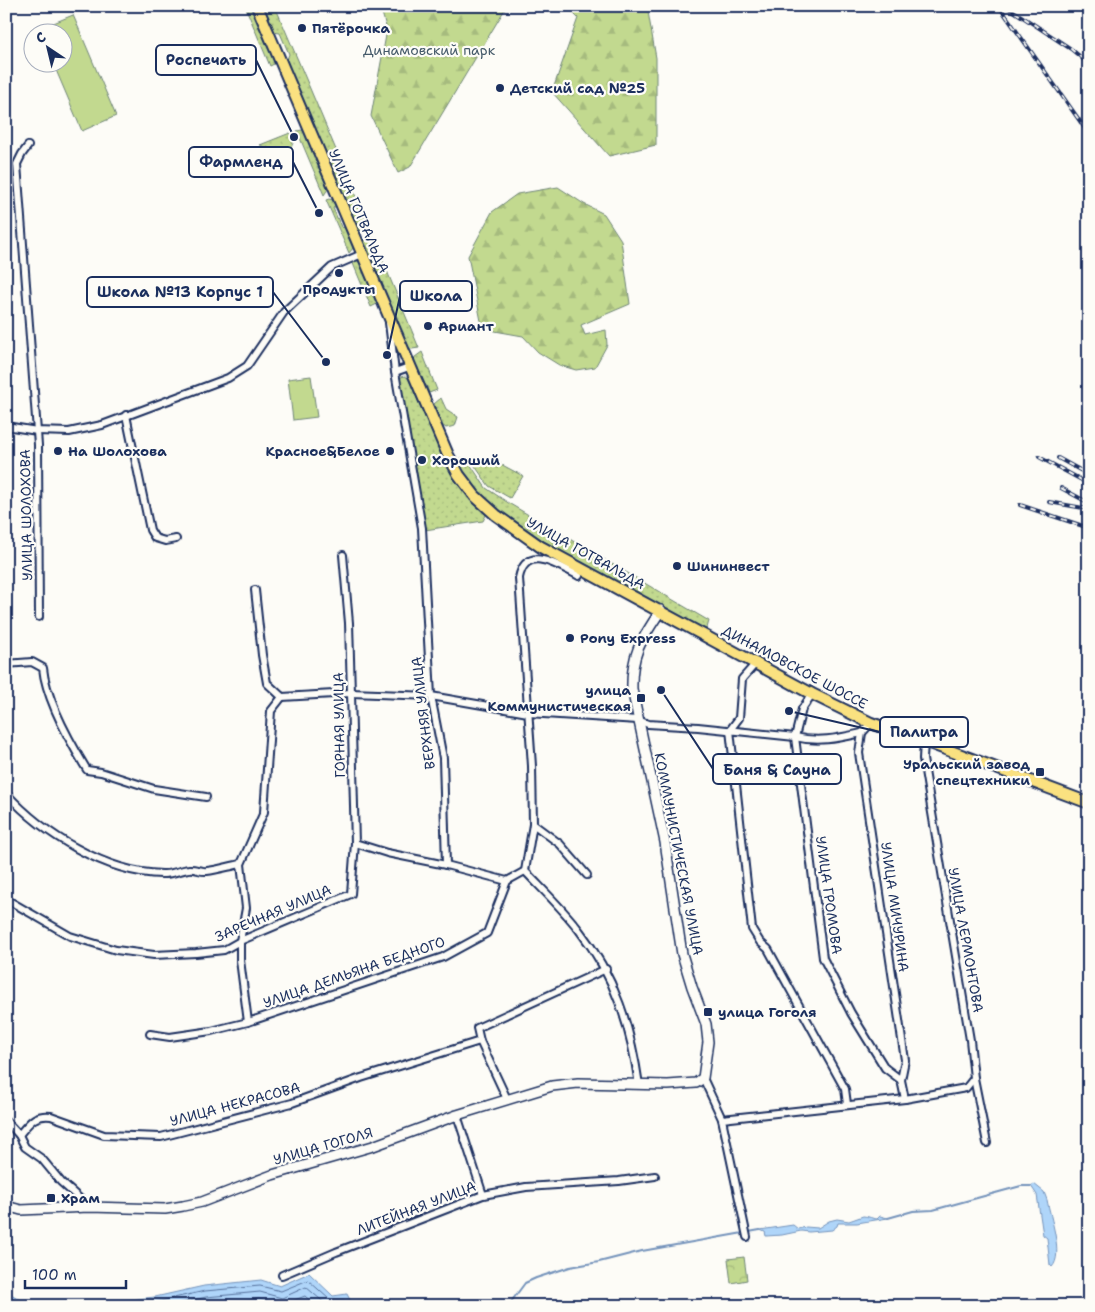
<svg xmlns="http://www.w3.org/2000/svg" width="1095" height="1312" font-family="'Shantell Sans',sans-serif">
  <defs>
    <pattern id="grass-dots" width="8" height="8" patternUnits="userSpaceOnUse" patternTransform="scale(1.25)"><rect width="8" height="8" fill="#c2d98f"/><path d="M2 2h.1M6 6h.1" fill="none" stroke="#a6bb7e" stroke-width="1.8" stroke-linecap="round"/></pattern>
    <pattern id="forest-firs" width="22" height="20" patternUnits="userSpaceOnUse" patternTransform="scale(1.25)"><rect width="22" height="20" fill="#c2d98f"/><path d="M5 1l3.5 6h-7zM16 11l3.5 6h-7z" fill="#a6bb7e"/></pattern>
    <pattern id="park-crowns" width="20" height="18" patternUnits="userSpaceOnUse" patternTransform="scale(1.25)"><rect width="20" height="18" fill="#c2d98f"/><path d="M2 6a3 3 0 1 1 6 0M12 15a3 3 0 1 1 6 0" fill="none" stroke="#a6bb7e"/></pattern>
  </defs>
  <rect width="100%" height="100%" fill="#fdfcf7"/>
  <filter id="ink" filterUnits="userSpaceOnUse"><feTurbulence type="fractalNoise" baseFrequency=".02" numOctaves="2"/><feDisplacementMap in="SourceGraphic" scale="10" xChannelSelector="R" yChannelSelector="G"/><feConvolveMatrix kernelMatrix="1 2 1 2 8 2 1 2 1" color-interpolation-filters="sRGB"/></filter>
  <g filter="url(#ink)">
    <g fill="url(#grass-dots)" stroke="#6e8476">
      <polygon points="245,6 252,6 276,63 270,66"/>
      <polygon points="262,6 275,6 370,230 362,231 357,229 286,62 289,54 280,33 273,32"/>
      <polygon points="302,130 305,131 327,185 328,189 324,195 297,131"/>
      <polygon points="290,133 294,141 287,156 260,145"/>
      <polygon points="329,199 333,200 336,206 333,208 341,227 346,228 354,247 349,253 326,200"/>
      <polygon points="372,235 419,348 412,349 407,347 363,244 365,239"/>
      <polygon points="355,259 361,264 377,304 371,307 352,261"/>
      <polygon points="422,352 437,390 429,393 426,385 422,383 413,362 415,357"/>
      <polygon points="405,376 408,378 443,457 454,478 486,515 483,521 425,530 400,381 401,377"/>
      <polygon points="441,398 446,409 458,417 455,426 446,428 439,423 437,418 438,414 434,404"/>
      <path d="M461,458H466L486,488L510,504L709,621L707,628L704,630C669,610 633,591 598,571C552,546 501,521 468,480C464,474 457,468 458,460Z"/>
      <polygon points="470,459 493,460 523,476 510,498 489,486"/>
    </g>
    <g fill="url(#forest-firs)" stroke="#6e8476">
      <polygon points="380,6 509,6 505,9 410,167 398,173 371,116 387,30"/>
      <polygon points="566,6 647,6 656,58 656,145 609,156 552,92 578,18"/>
      <polygon points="558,187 584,204 604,214 621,240 630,304 581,325 585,335 606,330 607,345 595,367 576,370 559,365 538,352 523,336 495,331 481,321 468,256 492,212 517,194"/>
    </g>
    <polygon fill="url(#park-crowns)" stroke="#6e8476" points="744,1257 747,1280 731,1283 728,1259"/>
    <g fill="#c2d98f" stroke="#6e8476">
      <polygon points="73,15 116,116 82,131 53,63 62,62 62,32 40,32 39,29"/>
      <polygon points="311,376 317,417 293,420 288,379"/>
    </g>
    <g fill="#afd5f9" stroke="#7493bb">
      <path d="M1034,1184L1044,1192L1047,1200C1050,1216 1064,1255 1052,1267L1050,1265L1047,1238L1043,1235L1037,1195L1031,1186Z"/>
      <path d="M863,1216C868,1216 873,1219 877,1219L880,1216L888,1218L857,1223H838L837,1226L832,1230L809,1232L801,1231L782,1235L766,1236L765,1232L760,1230L793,1225L798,1229L806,1227L818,1228L829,1221L837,1219L849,1221Z"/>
      <polygon points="309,1273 333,1296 347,1294 353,1306 6,1306 6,1291 21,1300 102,1303 155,1297 204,1286 261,1280 280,1286"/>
    </g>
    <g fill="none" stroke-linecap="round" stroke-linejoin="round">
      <g stroke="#56719c" stroke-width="1">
        <polyline points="123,1306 156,1302 205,1291 260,1286 281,1291 308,1280 330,1300 344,1300 347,1306"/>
        <polyline points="169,1306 206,1297 260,1292 282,1298 306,1287 328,1306"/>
        <polyline points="202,1306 259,1299 282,1305 305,1296 316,1306"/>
      </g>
      <g stroke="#7493bb" stroke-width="2">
        <polyline points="888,1218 913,1211 933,1210 1021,1186 1031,1186"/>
        <polyline points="508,1306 525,1283 536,1278 570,1267 599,1262 642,1251 760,1230"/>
      </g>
      <defs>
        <g id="street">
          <polyline points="28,146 22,154 17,164 38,445 39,617"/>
          <polyline points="389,323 395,372 422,528 431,696 443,758 446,865"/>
          <polyline points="395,372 409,367"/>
          <polyline points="126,415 150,530 155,538 165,541 176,539"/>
          <polyline points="6,426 37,431 69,432 102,425 228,378 247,366 284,312 332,267 362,254"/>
          <path d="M579,576C559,566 526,543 519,578L532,766L533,824L525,871C543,890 563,909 579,930C615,976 631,1028 639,1085"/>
          <path d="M255,590L262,655L267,683L282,697L351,693L431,696L528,713L638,720L648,724L698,727L795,737C819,743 839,738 862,733"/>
          <polyline points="757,662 742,679 739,718 730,730 752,929 760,942 768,949 845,1089 847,1104"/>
          <path d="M6,664L32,662L43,668C46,700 70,742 87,770L101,772L154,789L206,797"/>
          <polyline points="812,694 802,709 795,737 823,958 851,1013 885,1068 901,1080"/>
          <polyline points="871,723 862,733 859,753 905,1060 901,1080 905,1099"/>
          <polyline points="924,741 923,759 970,1040 974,1078 987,1143"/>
          <path d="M6,793C43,834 106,873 162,874C171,875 180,870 189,869C195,868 201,872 207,871C218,870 230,866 241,864"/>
          <polyline points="533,824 560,844 587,875"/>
          <polyline points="355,843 387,853 446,865 507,881"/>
          <polyline points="6,899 70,936 116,950 154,955 196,953 224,950 240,941 351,894 355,843 351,693 349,623 343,555"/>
          <polyline points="248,1022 240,960 240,941 246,908 241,864 264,812 271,711 282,697"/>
          <polyline points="150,1034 170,1037 211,1031 248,1022 443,957 487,933 507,881 525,871"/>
          <polyline points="703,1078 722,1119"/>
          <polyline points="507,1099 480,1041 477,1028 606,969"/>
          <polyline points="457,1115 483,1195"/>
          <path d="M6,1121L19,1135C29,1123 34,1114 51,1116L104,1135L161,1137L292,1103L361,1078L480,1041"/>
          <polyline points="19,1135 25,1147 42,1159 61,1182 89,1207"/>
          <polyline points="747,1237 722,1119 905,1099 966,1088 974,1078"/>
          <polyline points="282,1275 336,1252 483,1195 526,1187 619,1181 655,1176"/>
        </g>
        <path id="secondary" d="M6,1206L21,1210L89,1207L165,1209L183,1206L202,1202L272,1175L373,1146L457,1115L552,1086L578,1083L668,1085L696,1083L703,1078L708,1042L706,1024L692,987L682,954L665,842L632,689C631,653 642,639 661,610"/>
        <polyline id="primary" points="257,6 448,455 459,475 475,496 496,515 541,547 812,694 871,723 924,741 1089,803"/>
      </defs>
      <use href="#street" stroke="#1b2f5e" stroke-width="10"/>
      <use href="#secondary" stroke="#1b2f5e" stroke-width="12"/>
      <use href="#primary" stroke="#1b2f5e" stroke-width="14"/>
      <use href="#street" stroke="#fdfcf7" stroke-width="6"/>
      <use href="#secondary" stroke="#fdfcf7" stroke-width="9"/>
      <use href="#primary" stroke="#fae180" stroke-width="10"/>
      <defs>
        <g id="rail">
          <polyline points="999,6 1089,134"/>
          <polyline points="1006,6 1071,49 1089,64"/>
          <polyline points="1039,457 1089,484"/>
          <polyline points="1058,458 1089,475"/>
          <polyline points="1061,488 1089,503"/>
          <polyline points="1049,502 1089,509"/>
          <polyline points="1020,505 1089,528"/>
        </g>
      </defs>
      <use href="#rail" stroke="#1b2f5e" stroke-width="4"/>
      <use href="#rail" stroke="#fdfcf7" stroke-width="2" stroke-dasharray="5.5" stroke-linecap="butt"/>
    </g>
  </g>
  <g fill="#1b2f5e" stroke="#fdfcf7" stroke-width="2">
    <circle cx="302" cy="28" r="5"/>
    <circle cx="500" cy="88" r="5"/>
    <circle cx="339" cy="273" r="5"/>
    <circle cx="428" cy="326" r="5"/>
    <circle cx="58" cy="451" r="5"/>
    <circle cx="390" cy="451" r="5"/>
    <circle cx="422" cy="460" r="5"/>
    <circle cx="677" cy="566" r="5"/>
    <circle cx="570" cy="638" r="5"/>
    <rect x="636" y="693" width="10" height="10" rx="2.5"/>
    <rect x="1035" y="767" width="10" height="10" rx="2.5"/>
    <rect x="703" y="1007" width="10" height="10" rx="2.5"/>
    <rect x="46" y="1193" width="10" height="10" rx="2.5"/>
  </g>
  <g text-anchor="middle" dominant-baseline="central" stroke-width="4.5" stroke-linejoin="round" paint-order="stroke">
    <g font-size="14" font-weight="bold" fill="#1b2f5e" stroke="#fdfcf7" text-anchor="start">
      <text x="312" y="28">Пятёрочка</text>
      <text x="510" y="88">Детский сад №25</text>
      <text x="339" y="289" text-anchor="middle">Продукты</text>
      <text x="438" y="326">Ариант</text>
      <text x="68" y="451">На Шолохова</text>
      <text x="380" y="451" text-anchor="end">Красное&amp;Белое</text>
      <text x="432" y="460">Хороший</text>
      <text x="687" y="566">Шининвест</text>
      <text x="580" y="638">Pony Express</text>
      <text x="631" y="690" text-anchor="end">улица<tspan x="631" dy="16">Коммунистическая</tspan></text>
      <text x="1030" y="764" text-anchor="end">Уральский завод<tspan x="1030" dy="16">спецтехники</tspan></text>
      <text x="718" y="1012">улица Гоголя</text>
      <text x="61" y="1198">Храм</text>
    </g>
    <g font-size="14" fill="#455a6a" stroke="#fdfcf7">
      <text x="429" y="50">Динамовский парк</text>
    </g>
    <g font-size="14" fill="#1b2f5e" stroke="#fdfcf7">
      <text transform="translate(359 211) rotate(67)">УЛИЦА ГОТВАЛЬДА</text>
      <text transform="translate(26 515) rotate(-91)">УЛИЦА ШОЛОХОВА</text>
      <text transform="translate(586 553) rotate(29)">УЛИЦА ГОТВАЛЬДА</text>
      <text transform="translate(795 667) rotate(28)">ДИНАМОВСКОЕ ШОССЕ</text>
      <text transform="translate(423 713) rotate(-97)">ВЕРХНЯЯ УЛИЦА</text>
      <text transform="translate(339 725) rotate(-91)">ГОРНАЯ УЛИЦА</text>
      <text transform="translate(679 854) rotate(79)">КОММУНИСТИЧЕСКАЯ УЛИЦА</text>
      <text transform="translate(829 895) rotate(82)">УЛИЦА ГРОМОВА</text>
      <text transform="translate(895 907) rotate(82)">УЛИЦА МИЧУРИНА</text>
      <text transform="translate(273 913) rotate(-23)">ЗАРЕЧНАЯ УЛИЦА</text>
      <text transform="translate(966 940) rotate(80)">УЛИЦА ЛЕРМОНТОВА</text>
      <text transform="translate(354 972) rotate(-19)">УЛИЦА ДЕМЬЯНА БЕДНОГО</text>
      <text transform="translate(235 1104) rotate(-15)">УЛИЦА НЕКРАСОВА</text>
      <text transform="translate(323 1146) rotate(-16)">УЛИЦА ГОГОЛЯ</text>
      <text transform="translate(416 1208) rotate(-21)">ЛИТЕЙНАЯ УЛИЦА</text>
    </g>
  </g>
  <path fill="none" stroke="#1b2f5e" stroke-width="2" d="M294 137L256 60M319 213L293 162M326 362L273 292M387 355L400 296M789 711L880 732M661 690L713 769"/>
  <g fill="#1b2f5e" stroke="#fdfcf7" stroke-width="2">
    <circle cx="294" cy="137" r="5"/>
    <circle cx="319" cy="213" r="5"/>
    <circle cx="326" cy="362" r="5"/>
    <circle cx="387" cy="355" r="5"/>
    <circle cx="789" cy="711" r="5"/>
    <circle cx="661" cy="690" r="5"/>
  </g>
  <g fill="#fdfcf7" stroke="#1b2f5e" stroke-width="2">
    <rect x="156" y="45" width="100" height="30" rx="5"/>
    <rect x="189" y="147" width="104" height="30" rx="5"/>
    <rect x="87" y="277" width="186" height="30" rx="5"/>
    <rect x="400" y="281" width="72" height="30" rx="5"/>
    <rect x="880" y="717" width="88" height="30" rx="5"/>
    <rect x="713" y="754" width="128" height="30" rx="5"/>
  </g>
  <g font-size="15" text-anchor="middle" font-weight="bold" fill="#1b2f5e">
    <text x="206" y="65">Роспечать</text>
    <text x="241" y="167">Фармленд</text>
    <text x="180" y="297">Школа №13 Корпус 1</text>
    <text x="436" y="301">Школа</text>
    <text x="924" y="737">Палитра</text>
    <text x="777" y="775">Баня &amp; Сауна</text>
  </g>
  <rect width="1095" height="1312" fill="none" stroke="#fdfcf7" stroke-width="25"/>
  <rect x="12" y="12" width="1070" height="1287" fill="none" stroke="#1b2f5e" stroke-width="2" filter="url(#ink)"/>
  <g transform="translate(48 48) rotate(325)"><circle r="24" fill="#fdfcf7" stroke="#a3aaba"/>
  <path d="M0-4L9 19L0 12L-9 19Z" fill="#1b2f5e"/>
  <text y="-8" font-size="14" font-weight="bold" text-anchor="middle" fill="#1b2f5e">С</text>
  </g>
  <path d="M25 1280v8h101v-8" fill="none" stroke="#1b2f5e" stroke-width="2.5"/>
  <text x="32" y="1280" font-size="15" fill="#1b2f5e" stroke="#fdfcf7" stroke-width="4" paint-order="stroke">100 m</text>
</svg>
